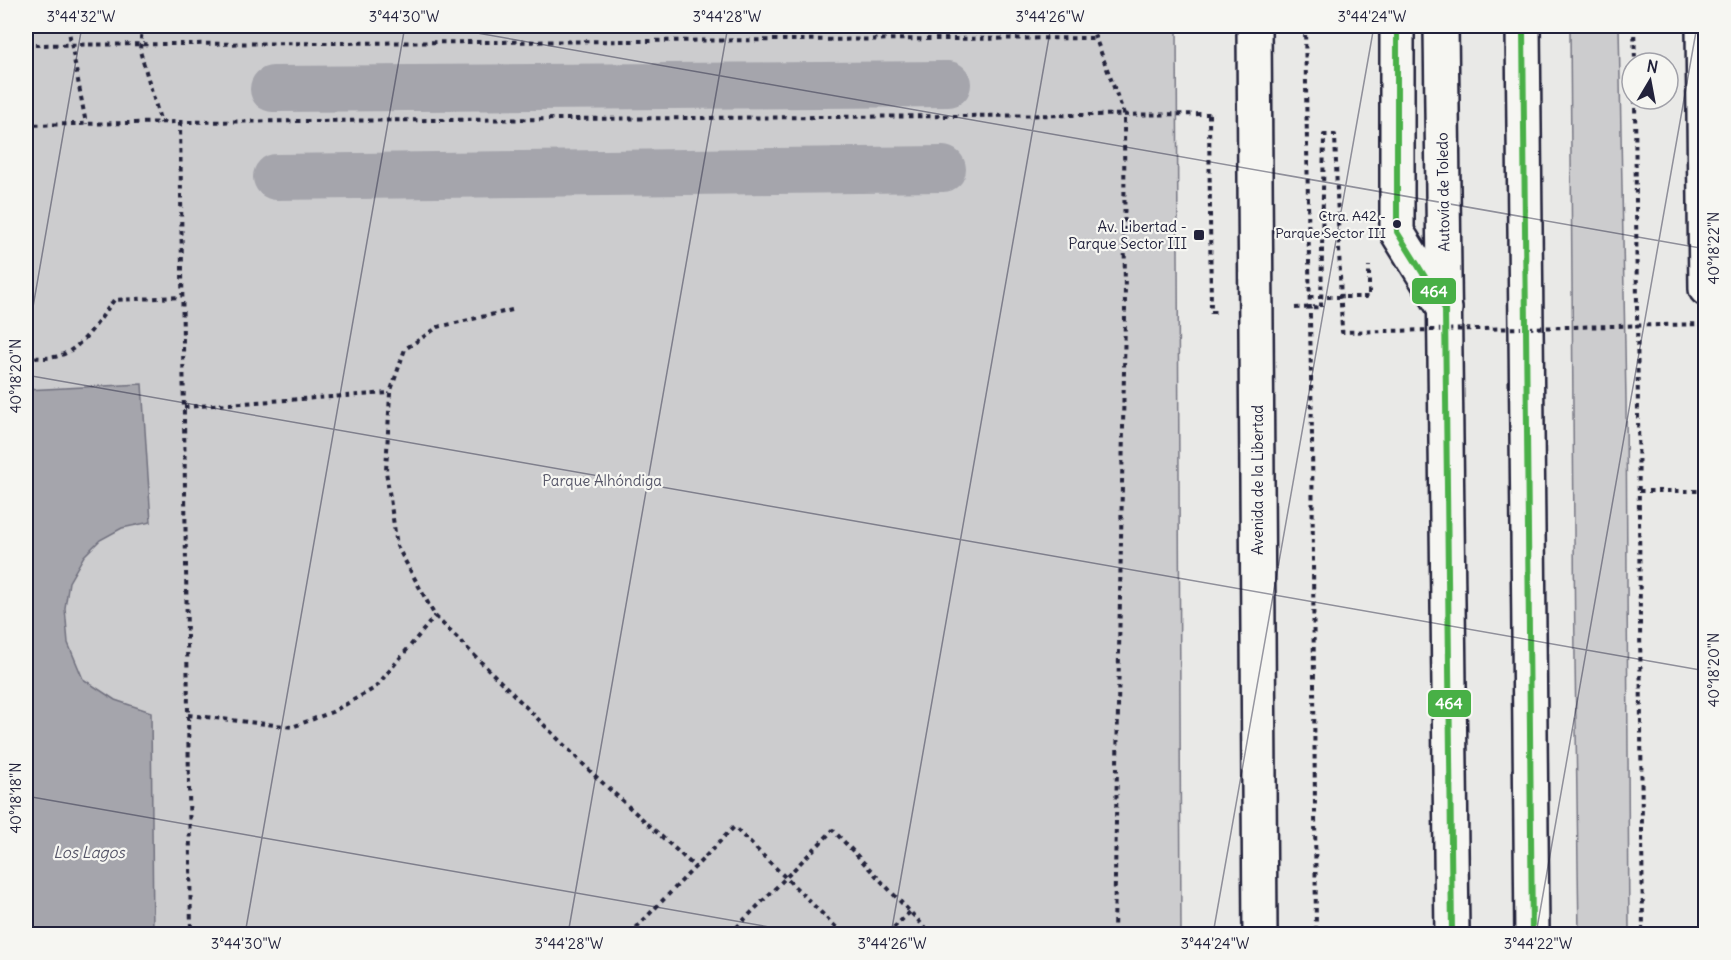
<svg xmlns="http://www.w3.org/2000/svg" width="1731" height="960" font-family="Delius,sans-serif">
  <rect width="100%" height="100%" fill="#e9e9e7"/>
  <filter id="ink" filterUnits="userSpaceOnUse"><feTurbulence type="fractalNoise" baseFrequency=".0167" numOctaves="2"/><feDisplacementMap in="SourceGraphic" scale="12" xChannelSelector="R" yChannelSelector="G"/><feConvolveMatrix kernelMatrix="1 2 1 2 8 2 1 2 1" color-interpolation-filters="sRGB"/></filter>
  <g filter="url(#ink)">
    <g fill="#ccccce" stroke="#777784" stroke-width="1.5">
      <polygon points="26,26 1177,26 1181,934 26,934"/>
      <polygon points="1570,26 1619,26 1626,400 1629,934 1579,934 1575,659"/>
    </g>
    <polygon fill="#a5a5ac" stroke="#71717f" stroke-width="1.5" points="142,384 151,522 122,528 100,540 84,556 69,582 65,608 68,643 83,679 115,700 151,712 153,934 26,934 26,390"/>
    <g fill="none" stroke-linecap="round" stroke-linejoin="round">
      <g stroke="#a5a5ac" stroke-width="46">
        <polyline points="273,89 948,84"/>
        <polyline points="276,177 943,169"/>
      </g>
      <defs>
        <g id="minor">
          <polyline points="1254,26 1260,934"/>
          <polyline points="1397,26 1397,232 1445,309"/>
          <polyline points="1703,26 1706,289"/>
        </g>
        <g id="highway">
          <polyline points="1441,26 1452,934"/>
          <polyline points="1523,26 1532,934"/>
        </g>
      </defs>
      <use href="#minor" stroke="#22223b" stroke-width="38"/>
      <use href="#highway" stroke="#22223b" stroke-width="38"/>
      <g stroke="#22223b" stroke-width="4" stroke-dasharray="4.5 4.5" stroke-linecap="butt">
        <polyline points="68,26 86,124"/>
        <polyline points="142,26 140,51 161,123"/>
        <polyline points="1091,26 1124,114 1125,315 1114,934"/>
        <polyline points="1305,26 1312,436 1316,934"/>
        <polyline points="1634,26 1635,63"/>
        <polyline points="26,45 1095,38"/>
        <polyline points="1635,99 1643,934"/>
        <polyline points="1209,114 1211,312 1216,312"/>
        <polyline points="180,122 191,934"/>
        <polyline points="26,125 180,122 1214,114"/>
        <polyline points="1309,297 1369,297 1369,266"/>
        <polyline points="1295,308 1321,307"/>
        <polyline points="512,310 438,327 405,349 390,393 386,471 397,546 435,616 593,774 695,867"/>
        <path d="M26,357C35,357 45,359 54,357C80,353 99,320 114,300L181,297"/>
        <polyline points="184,407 389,393"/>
        <polyline points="1639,491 1706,491"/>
        <polyline points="188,715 292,727 332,712 375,688 435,616"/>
        <polyline points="630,934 734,827 843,934"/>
        <polyline points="730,934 833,830 931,934"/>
        <polyline points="887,934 910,912"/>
      </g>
      <use href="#minor" stroke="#f6f6f2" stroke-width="33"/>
      <use href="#highway" stroke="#f6f6f2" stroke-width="33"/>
      <polyline stroke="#22223b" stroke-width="4" stroke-dasharray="4.5 4.5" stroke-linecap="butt" points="1321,307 1324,135 1335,135 1342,332 1706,324"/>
      <defs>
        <g id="bus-1">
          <polyline points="1397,26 1397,232 1445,309 1452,934"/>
          <polyline points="1523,26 1532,934"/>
        </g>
      </defs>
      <use href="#bus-1" stroke="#f6f6f2" stroke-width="10"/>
      <use href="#bus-1" stroke="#48b046" stroke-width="6"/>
    </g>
  </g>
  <path fill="none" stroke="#22223b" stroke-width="1.5" stroke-opacity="0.45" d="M437,26L1706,249M26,347L82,26M26,375L1706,671M26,796L809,934M245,934L405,26M568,934L728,26M891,934L1051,26M1213,934L1374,26M1536,934L1697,26"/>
  <g fill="#22223b" stroke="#f6f6f2" stroke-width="2">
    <circle cx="1397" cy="224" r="5"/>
    <rect x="1193" y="229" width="12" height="12" rx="3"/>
  </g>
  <g text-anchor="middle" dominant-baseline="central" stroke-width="4.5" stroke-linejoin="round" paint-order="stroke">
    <g font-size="14" fill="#22223b" stroke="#f6f6f2" text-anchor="end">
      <text x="1386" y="216">Ctra. A42 -<tspan x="1386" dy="17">Parque Sector III</tspan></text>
    </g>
    <g font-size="15" fill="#22223b" stroke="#f6f6f2">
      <text transform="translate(1443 192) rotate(-91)">Autovía de Toledo</text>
      <text transform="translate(1257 480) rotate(-90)">Avenida de la Libertad</text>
    </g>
    <g font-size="15" fill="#22223b" stroke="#f6f6f2" text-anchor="end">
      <text x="1187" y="226">Av. Libertad -<tspan x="1187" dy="17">Parque Sector III</tspan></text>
    </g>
    <g font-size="15" fill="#555567" stroke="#f6f6f2">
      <text x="602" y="480">Parque Alhóndiga</text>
    </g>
    <g font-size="16" font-style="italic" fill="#565668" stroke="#f6f6f2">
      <text x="89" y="852">Los Lagos</text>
    </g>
  </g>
  <g stroke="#f6f6f2" stroke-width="2">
    <rect x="1411" y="277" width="46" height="28" rx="6" fill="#48b046"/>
    <rect x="1427" y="689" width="45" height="29" rx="6" fill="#48b046"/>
  </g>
  <g font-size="16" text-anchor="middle" font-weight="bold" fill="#fff">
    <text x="1434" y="297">464</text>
    <text x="1449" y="709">464</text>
  </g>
  <rect width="1731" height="960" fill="none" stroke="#f6f6f2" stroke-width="66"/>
  <g transform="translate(1650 81) rotate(10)"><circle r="28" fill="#f6f6f2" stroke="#a1a1a9" stroke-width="1.5"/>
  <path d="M0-4.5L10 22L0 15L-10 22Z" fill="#22223b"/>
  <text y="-9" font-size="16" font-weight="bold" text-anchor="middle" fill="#22223b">N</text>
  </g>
  <rect x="33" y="33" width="1665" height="894" fill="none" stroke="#22223b" stroke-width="2"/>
  <g font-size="15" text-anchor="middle" fill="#22223b">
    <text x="81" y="22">3°44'32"W</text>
    <text x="404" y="22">3°44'30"W</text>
    <text x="727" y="22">3°44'28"W</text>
    <text x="1050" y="22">3°44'26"W</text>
    <text x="1372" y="22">3°44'24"W</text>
    <text transform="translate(1714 248) rotate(-90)" y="5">40°18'22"N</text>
    <text transform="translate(16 376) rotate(-90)" y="5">40°18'20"N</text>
    <text transform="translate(1714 670) rotate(-90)" y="5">40°18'20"N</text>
    <text transform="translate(16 798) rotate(-90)" y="5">40°18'18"N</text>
    <text x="246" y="949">3°44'30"W</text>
    <text x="569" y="949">3°44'28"W</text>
    <text x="892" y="949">3°44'26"W</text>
    <text x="1215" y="949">3°44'24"W</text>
    <text x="1538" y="949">3°44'22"W</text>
  </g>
</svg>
